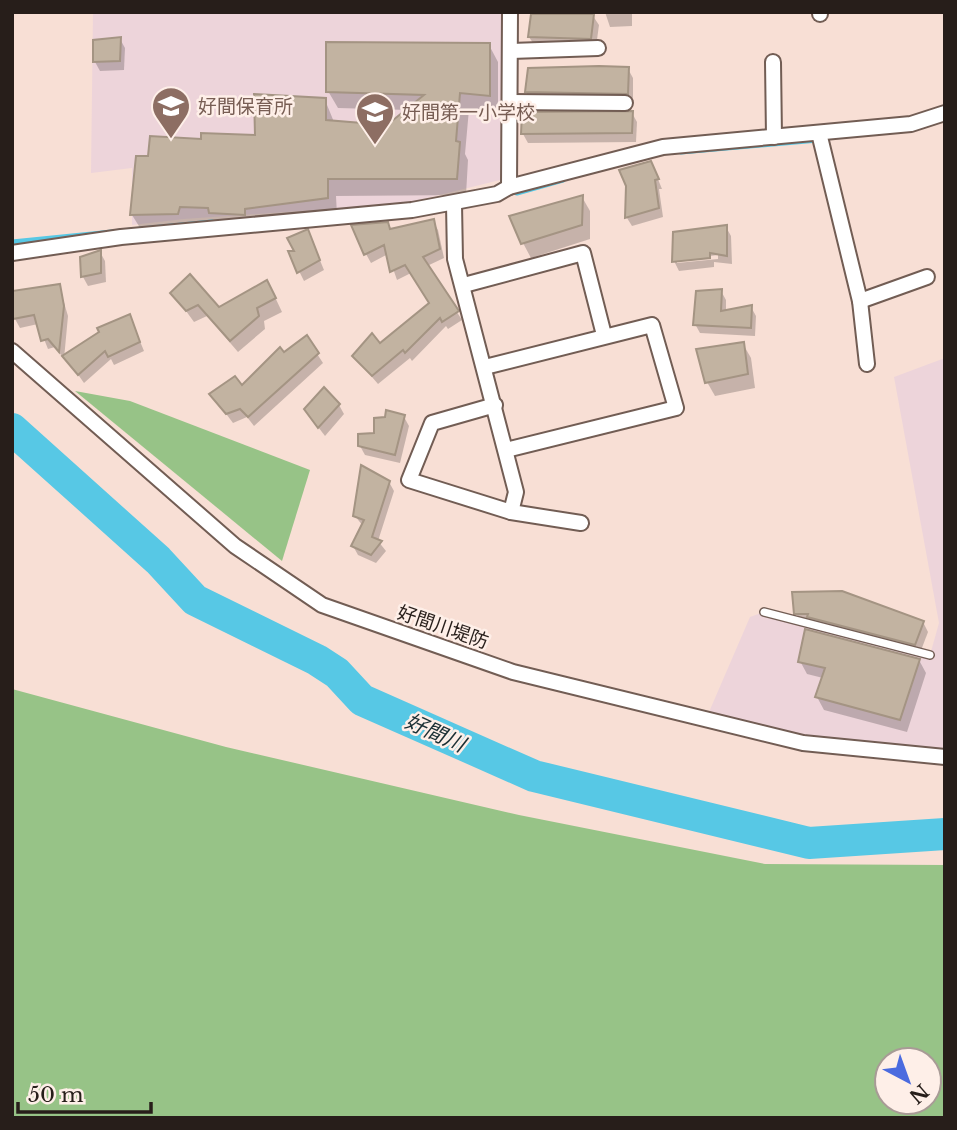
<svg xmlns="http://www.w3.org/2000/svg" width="957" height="1130" font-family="'Libre Baskerville','Noto Sans JP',serif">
  <rect width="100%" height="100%" fill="#f8dfd5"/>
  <g fill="#edd4da">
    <polygon points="93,12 502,12 500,180 403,204 184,219 132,225 132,168 91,173"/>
    <polygon points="945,358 945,757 872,749 706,719 750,617 764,612 930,655 939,623 894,377"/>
  </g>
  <g fill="#97c387" fill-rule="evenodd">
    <polygon points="75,391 130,401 310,470 282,561"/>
    <path d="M12,689L226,747L519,815L765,864L945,865V1118H12ZM887,1060H929V1102H887Z"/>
  </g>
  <g fill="#0003" fill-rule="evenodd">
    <polygon points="548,12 593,16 599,25 596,47 535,46 529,37"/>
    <polygon points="605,12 632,12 632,26 610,27"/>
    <polygon points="120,39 125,48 124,70 100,71 95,62"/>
    <polygon points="489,45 498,62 498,112 469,109 465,154 468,160 466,195 336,196 337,215 189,224 187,230 142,231 132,215 138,157 150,157 203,141 257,137 325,100 334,122 388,127 408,110 338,108 328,91"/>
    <polygon points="628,69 633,78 633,103 532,101 526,92 529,70"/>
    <polygon points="632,113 637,122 636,142 528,143 523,134"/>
    <polygon points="655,172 662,189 659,189 663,217 632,226 627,218 628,186"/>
    <polygon points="582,197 590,211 590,239 531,258 523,243"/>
    <polygon points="433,221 438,230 444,258 427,266 462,320 448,329 446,326 412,361 410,358 378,384 354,356 379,346 431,303 411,273 397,280 388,254 371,263 366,254 387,224 391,231"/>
    <path d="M726,227L731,236L732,264L714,262V267L679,271L674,261ZM718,255V259L677,263V260Z"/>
    <polygon points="312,241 324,270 304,281 290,253 297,252"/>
    <polygon points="100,252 105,261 106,282 88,286 83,277 82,258"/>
    <polygon points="59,286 68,316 64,359 55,347 48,349 38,324 20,328 15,319 13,293"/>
    <polygon points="721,291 726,300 726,311 751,307 756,316 755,336 700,333 695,324"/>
    <polygon points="173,293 218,310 274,295 282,312 264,321 265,329 238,352 207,316 194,322"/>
    <polygon points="130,317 144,351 114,365 111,359 84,383 65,356"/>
    <polygon points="306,337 323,363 254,426 247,417 233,423 212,395 242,387"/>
    <polygon points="743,344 751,358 755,388 715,396 707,382"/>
    <polygon points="339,405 344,414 325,436 312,419"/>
    <polygon points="404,417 409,426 400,463 365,455 360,446"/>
    <polygon points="389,482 394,491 378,541 386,551 376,563 358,555 353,546 363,526 355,516"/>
    <polygon points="796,613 923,622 928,632 920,653 801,622"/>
    <polygon points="919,660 926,673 907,732 824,710 817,697 823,678 807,674 800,661"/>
  </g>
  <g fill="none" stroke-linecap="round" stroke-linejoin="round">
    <g stroke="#57c8e5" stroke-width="5">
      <polyline points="681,152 818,140"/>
      <polyline points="517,193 563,180"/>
      <polyline points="12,242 212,222"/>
    </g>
    <polyline stroke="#57c8e5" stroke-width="32" points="12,429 158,560 195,600 317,660 337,673 362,700 534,776 809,843 945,834"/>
  </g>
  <g fill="#c2b3a1" stroke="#a49483" stroke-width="2">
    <polygon points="531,14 594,14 591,39 528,37"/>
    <polygon points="121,37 120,61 93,62 93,40"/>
    <polygon points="326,42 490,43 490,96 460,93 456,141 460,142 457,179 328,179 328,198 245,209 245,215 209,213 208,208 180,207 178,214 130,215 136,156 148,156 150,136 201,139 201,133 255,135 254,94 326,98 326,120 387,125 424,95 326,92"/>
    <polygon points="599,66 629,67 628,94 525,92 528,68"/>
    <polygon points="633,111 632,133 521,134 522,112"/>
    <polygon points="651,161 659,179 655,180 659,208 625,218 626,186 619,170"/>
    <polygon points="583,195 582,225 521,244 509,216"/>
    <polygon points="434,219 440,249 423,257 459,311 442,322 440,318 405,353 403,350 372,376 352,356 372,333 380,343 429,303 405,265 390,272 384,245 364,255 351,225 388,222 390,229"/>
    <polygon points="727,225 727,256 710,253 710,258 672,262 673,232"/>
    <polygon points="308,229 320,260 297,273 288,251 294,251 287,238"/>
    <polygon points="101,250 101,273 81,277 80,257"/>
    <polygon points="190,274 219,307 267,280 276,298 257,308 259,316 230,341 198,305 186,311 170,293"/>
    <polygon points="60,284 64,306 59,352 48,339 41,341 34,315 13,319 12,291"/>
    <polygon points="722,289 721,311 752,305 751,328 693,325 696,291"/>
    <polygon points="130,314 140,342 108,357 105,351 78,375 62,356 99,332 97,328"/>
    <polygon points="307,335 319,353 248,417 240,409 226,414 209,394 235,376 242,385 280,347 284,352"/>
    <polygon points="744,342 748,374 705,383 696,349"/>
    <polygon points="324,387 340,404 318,428 304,409"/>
    <polygon points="386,410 405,415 395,455 358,446 358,434 374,433 374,418 385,417"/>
    <polygon points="361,465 390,481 372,537 382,541 371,555 351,546 364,520 353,516"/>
    <polygon points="842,591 924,621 915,645 807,617 808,614 794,614 792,592"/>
    <polygon points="805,629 920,659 900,720 815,697 825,668 798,662"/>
  </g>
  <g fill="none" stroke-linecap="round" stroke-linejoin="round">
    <defs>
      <polyline id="lane" points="764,612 930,655"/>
      <g id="street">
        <polyline points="820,12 820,14"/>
        <polyline points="511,51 598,48"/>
        <polyline points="773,62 774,137"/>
        <polyline points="511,102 625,103"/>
        <polyline points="819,133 860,301 867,364"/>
        <polyline points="509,187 510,12"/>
        <polyline points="454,204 455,259 516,492 511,512"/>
        <polyline points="12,253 121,237 412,210 497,194 509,187 663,147 911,124 945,113"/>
        <polyline points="464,285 583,253 604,335"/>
        <polyline points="860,301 927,277"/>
        <polyline points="12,351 235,546 322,605 513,672 803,743 945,757"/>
        <polyline points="485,367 652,325 676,408 506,450"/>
        <polyline points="495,405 432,423 409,480 511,512 581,523"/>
      </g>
    </defs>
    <use href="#lane" stroke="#725d54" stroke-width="10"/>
    <use href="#street" stroke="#725d54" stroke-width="18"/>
    <use href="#lane" stroke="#fff" stroke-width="7"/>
    <use href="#street" stroke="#fff" stroke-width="14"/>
  </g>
  <defs>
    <symbol id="school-pin" viewBox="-11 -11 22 30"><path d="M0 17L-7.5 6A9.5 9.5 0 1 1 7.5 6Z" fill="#8d6e63" stroke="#feefe8"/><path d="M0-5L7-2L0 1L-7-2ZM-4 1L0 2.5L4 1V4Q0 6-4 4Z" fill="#fff"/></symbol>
  </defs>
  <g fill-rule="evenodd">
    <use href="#school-pin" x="149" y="84" width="44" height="60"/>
    <use href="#school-pin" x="353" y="90" width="44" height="60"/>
  </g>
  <g text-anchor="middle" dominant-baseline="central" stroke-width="5" stroke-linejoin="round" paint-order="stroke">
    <g font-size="19" fill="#785e54" stroke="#feefe8" text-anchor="start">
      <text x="198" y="106">好間保育所</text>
      <text x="402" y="112">好間第一小学校</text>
    </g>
    <g font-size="19" fill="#271e1a" stroke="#feefe8">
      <text transform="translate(443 627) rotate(19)">好間川堤防</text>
    </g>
    <g font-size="21" font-style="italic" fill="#1b3035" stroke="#feefe8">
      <text transform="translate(435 733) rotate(24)">好間川</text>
    </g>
  </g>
  <rect width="957" height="1130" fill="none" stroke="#271e1a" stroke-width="28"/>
  <g transform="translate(908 1081) rotate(139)"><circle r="33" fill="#feefe8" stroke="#a89b96" stroke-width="2"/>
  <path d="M0-5L12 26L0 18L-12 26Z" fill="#4b6bdf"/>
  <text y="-10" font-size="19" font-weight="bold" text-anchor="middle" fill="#271e1a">N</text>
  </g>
  <path d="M18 1102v10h133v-10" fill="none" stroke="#271e1a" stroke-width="3.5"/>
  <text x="28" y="1102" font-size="21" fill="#271e1a" stroke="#feefe8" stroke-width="5" paint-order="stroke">50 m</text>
</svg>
